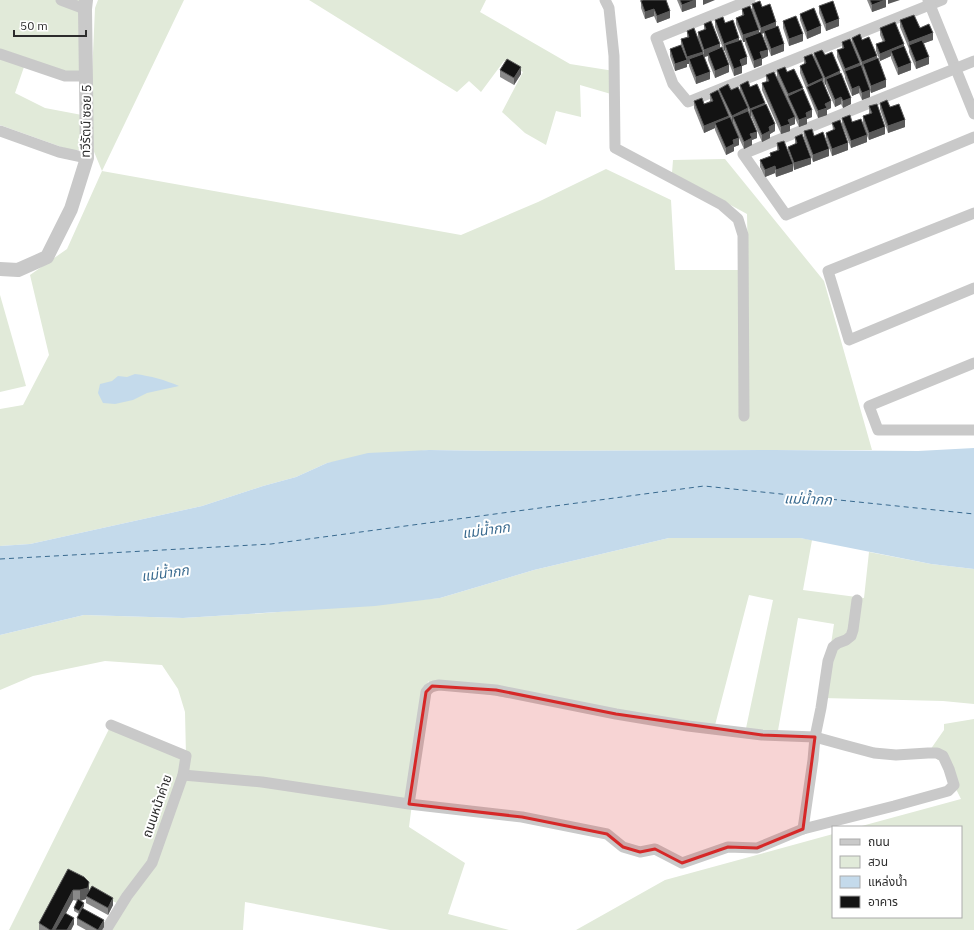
<svg xmlns="http://www.w3.org/2000/svg" width="974" height="930" font-family="'IBM Plex Sans','Noto Sans Thai',sans-serif">
  <rect width="100%" height="100%" fill="#fff"/>
  <g fill="#e1ead9">
    <polygon points="0,0 86,0 86,76 0,54"/>
    <polygon points="98,0 184,0 102,171 461,235 538,202 606,169 671,200 675,270 748,270 747,214 672,173 673,160 725,159 824,281 872,450 773,450 501,451 429,450 327,463 296,477 263,486 202,506 30,544 0,546 0,409 23,405 49,355 30,275 67,249 102,171 92,147 92,76 95,8"/>
    <polygon points="309,0 486,0 480,12 570,64 614,71 611,94 580,85 581,117 556,111 546,145 525,133 502,112 523,72 504,61 481,92 469,81 457,92"/>
    <polygon points="0,58 24,67 15,93 45,108 82,115 80,150 70,150 0,125"/>
    <polygon points="0,295 26,386 0,392"/>
    <polygon points="669,538 800,538 812,540 803,590 864,598 869,552 931,564 974,569 974,704 943,701 823,698 834,624 798,618 777,736 745,733 773,600 749,595 714,729 432,686 428,681 409,827 465,863 448,914 509,930 390,930 245,902 243,930 106,930 121,905 68,880 41,930 9,930 111,725 186,756 185,712 178,689 162,665 105,661 33,676 0,690 0,635 84,615 183,618 266,613 440,598 534,570"/>
    <polygon points="974,719 974,930 576,930 665,880 833,834 833,917 961,917 961,827 858,827 961,799 954,785 947,766 928,753 944,730 944,724"/>
  </g>
  <g fill="#c4daeb">
    <path d="M135,374C151,376 165,380 179,386L147,393L133,400L115,404L103,403L98,393L100,384L112,381L118,376L127,377Z"/>
    <polygon points="974,448 974,569 931,564 800,538 669,538 534,570 440,598 375,606 183,618 84,615 0,635 0,546 30,544 202,506 263,486 296,477 327,463 368,453 429,450 501,451 773,450 918,451"/>
  </g>
  <g fill="none" stroke-linecap="round" stroke-linejoin="round">
    <polyline stroke="#396a8f" stroke-width="1" stroke-dasharray="5 4" stroke-linecap="butt" points="0,559 271,544 704,486 974,514"/>
    <g stroke="#c9c9c9" stroke-width="11">
      <polyline points="61,0 85,9"/>
      <polyline points="605,0 609,8 614,56 615,148 694,190 722,205 738,219 743,235 744,416"/>
      <polyline points="750,0 656,38 673,84 688,102 942,0"/>
      <polyline points="928,0 974,114"/>
      <polyline points="0,54 65,76 86,76"/>
      <polyline points="974,61 743,154 786,215 974,137"/>
      <polyline points="0,131 59,152 87,158"/>
      <polyline points="974,213 828,271 849,340 974,288"/>
      <polyline points="974,363 869,406 878,430 974,430"/>
      <path d="M183,775L262,782L409,804L522,817L607,834L623,847L640,852L655,849L682,863L728,847L757,848L803,829L894,806L948,791L954,785L949,769L943,756L937,753H928L896,755L874,753L844,745L815,737L762,735L688,726L616,714L496,690L439,685C433,686 429,687 426,692L409,804"/>
      <polyline points="803,829 813,760 815,737 821,708 828,661 833,647 838,643 846,640 851,636 853,630 857,600"/>
      <polyline points="106,930 127,896 152,863 183,775 186,756 111,725"/>
    </g>
    <polyline stroke="#c9c9c9" stroke-width="14" points="0,269 18,270 47,257 71,209 87,158 85,9 86,0"/>
  </g>
  <g fill="#898989">
    <polygon points="640,0 666,0 670,18 657,23 654,16 645,19 641,8 641,3"/>
    <polygon points="677,0 696,0 696,7 682,12"/>
    <polygon points="867,0 886,0 886,7 872,12"/>
    <polygon points="752,4 762,7 776,26 784,51 771,56 764,38 764,33 761,34 768,56 762,59 762,65 754,68 745,44 745,42 743,42 736,24 736,18 742,15 742,9 759,32 760,32 752,11"/>
    <polygon points="819,6 839,26 826,31 819,13"/>
    <polygon points="800,14 821,33 807,39 800,20"/>
    <polygon points="715,20 725,23 739,40 747,64 742,66 742,73 734,76 725,52 725,50 724,51 715,27"/>
    <polygon points="900,20 920,28 933,40 924,43 929,64 916,69 909,52 909,49 900,27"/>
    <polygon points="783,21 803,41 789,46 783,28"/>
    <polygon points="704,24 720,48 729,72 715,78 708,60 708,56 704,57 703,53 710,79 696,84 689,66 689,64 687,64 687,63 687,67 675,71 670,56 670,49 681,45 681,39 687,37 687,31 698,38 698,32 704,30"/>
    <polygon points="880,28 904,46 911,70 898,75 891,58 891,56 880,61 876,51 876,44 883,42 880,35"/>
    <polygon points="852,38 862,40 877,58 886,87 871,93 870,91 870,97 862,100 859,93 852,96 845,78 845,76 837,57 837,50 842,49 842,42 852,43"/>
    <polygon points="814,53 825,55 840,73 851,104 843,108 841,104 835,107 826,86 826,84 825,85 823,79 831,108 827,110 827,115 818,118 800,73 800,66 804,64 804,57 814,60"/>
    <polygon points="500,70 521,74 514,85 500,77"/>
    <polygon points="777,70 787,72 803,90 812,117 807,119 807,124 799,127 795,118 795,124 790,126 790,131 781,134 762,90 762,83 766,82 766,75 777,77"/>
    <polygon points="740,85 750,87 765,104 775,131 770,134 770,138 762,142 751,116 750,116 757,138 752,140 752,145 744,149 739,138 739,145 734,147 734,151 726,155 715,130 715,128 704,133 694,108 694,101 704,104 710,101 710,94 719,93 719,89 740,90"/>
    <polygon points="880,103 890,107 905,127 888,133 880,109"/>
    <polygon points="869,106 885,134 869,140 867,136 867,142 851,148 842,125 842,118 852,122 863,123 863,116 869,114"/>
    <polygon points="832,123 848,150 832,156 826,139 826,133 833,130"/>
    <polygon points="804,131 814,136 829,156 813,162 804,138"/>
    <polygon points="795,137 811,164 794,170 793,165 793,171 776,177 775,173 765,177 760,167 760,160 770,156 770,153 777,151 777,143 788,153 788,147 795,144"/>
    <polygon points="68,869 89,891 113,905 108,915 86,903 86,899 80,901 84,906 83,908 104,927 102,930 86,930 77,925 77,918 79,914 74,911 74,908 78,901 73,900 66,913 74,924 71,930 39,930 39,923"/>
  </g>
  <g fill="#5a5a5a">
    <polygon points="696,0 696,7 682,12 682,5"/>
    <polygon points="703,0 715,0 703,5"/>
    <polygon points="886,0 886,7 872,12 872,5"/>
    <polygon points="888,0 900,0 888,4"/>
    <polygon points="654,9 654,16 645,19 645,12"/>
    <polygon points="670,11 670,18 657,23 657,16"/>
    <polygon points="839,19 839,26 826,31 826,24"/>
    <polygon points="776,22 776,29 764,31 764,33 761,34 761,28"/>
    <polygon points="821,26 821,33 807,39 807,32"/>
    <polygon points="759,30 759,37 745,38 745,42 743,42 743,35"/>
    <polygon points="933,33 933,40 911,48 909,45 909,49 909,42"/>
    <polygon points="803,34 803,41 789,46 789,39"/>
    <polygon points="739,38 739,45 725,45 725,50 724,51 724,44"/>
    <polygon points="720,44 720,51 708,53 708,56 704,57 704,50"/>
    <polygon points="784,44 784,51 771,56 771,49"/>
    <polygon points="904,44 904,51 891,51 891,56 880,61 880,54"/>
    <polygon points="768,50 768,56 762,59 762,65 754,68 754,61 760,52"/>
    <polygon points="703,52 703,59 689,59 689,64 687,64 687,57"/>
    <polygon points="877,56 877,62 863,64 862,69 862,62"/>
    <polygon points="747,57 747,64 742,66 742,73 734,76 734,69 740,60"/>
    <polygon points="929,57 929,64 916,69 916,62"/>
    <polygon points="687,60 687,67 675,71 675,64"/>
    <polygon points="860,63 860,70 845,71 845,69"/>
    <polygon points="911,63 911,70 898,75 898,68"/>
    <polygon points="729,65 729,72 715,78 715,71"/>
    <polygon points="521,67 521,74 514,85 514,78"/>
    <polygon points="840,71 840,78 826,79 826,84 825,85 825,78"/>
    <polygon points="710,72 710,79 696,84 696,77"/>
    <polygon points="823,78 823,85 808,87 808,85"/>
    <polygon points="886,80 886,87 871,93 871,86"/>
    <polygon points="859,86 859,93 852,96 852,89"/>
    <polygon points="803,88 803,95 788,96 788,101 788,94"/>
    <polygon points="870,90 870,97 862,100 862,93"/>
    <polygon points="841,97 841,104 835,107 835,100"/>
    <polygon points="851,98 851,104 843,108 843,101"/>
    <polygon points="831,101 831,108 827,110 827,115 818,118 818,111 825,104"/>
    <polygon points="765,103 765,110 751,110 751,116 750,116 750,109"/>
    <polygon points="748,108 748,115 733,117 733,122 732,123 732,116"/>
    <polygon points="812,110 812,117 807,119 807,124 799,127 799,120 806,113"/>
    <polygon points="729,116 729,123 715,123 715,128 704,133 704,126"/>
    <polygon points="795,117 795,124 790,126 790,131 781,134 781,127 788,120"/>
    <polygon points="905,120 905,127 888,133 888,126"/>
    <polygon points="775,124 775,131 770,134 770,138 762,142 762,135 769,127"/>
    <polygon points="885,127 885,134 869,140 869,133"/>
    <polygon points="757,132 757,138 752,140 752,145 744,149 744,142 750,134"/>
    <polygon points="867,135 867,142 851,148 851,141"/>
    <polygon points="739,138 739,145 734,147 734,151 726,155 726,148 733,140"/>
    <polygon points="848,143 848,150 832,156 832,149"/>
    <polygon points="829,149 829,156 813,162 813,155"/>
    <polygon points="811,158 811,164 794,170 794,163"/>
    <polygon points="793,164 793,171 776,177 776,170"/>
    <polygon points="775,166 775,173 765,177 765,170"/>
    <polygon points="89,882 89,892 88,898 88,897 86,896 86,899 80,901 80,890"/>
    <polygon points="73,890 73,900 57,930 52,930"/>
    <polygon points="113,898 113,905 108,915 108,908"/>
    <polygon points="84,903 84,906 79,914 79,911"/>
    <polygon points="74,918 74,924 71,930 67,930"/>
    <polygon points="104,920 104,927 102,930 98,930"/>
  </g>
  <g fill="#131313" stroke="#5a5a5a">
    <polygon points="643,0 666,0 670,11 657,16 654,9 645,12 641,1"/>
    <polygon points="680,0 695,0 682,5"/>
    <polygon points="870,0 885,0 872,5"/>
    <polygon points="760,1 762,7 770,4 776,22 761,28 752,4"/>
    <polygon points="833,1 839,19 826,24 819,6"/>
    <polygon points="750,6 759,30 743,35 736,18 744,15 742,9"/>
    <polygon points="814,8 821,26 807,32 800,14"/>
    <polygon points="914,15 920,28 929,24 933,33 909,42 900,20"/>
    <polygon points="796,16 803,34 789,39 783,21"/>
    <polygon points="723,17 725,23 733,20 739,38 724,44 715,20"/>
    <polygon points="711,21 720,44 704,50 698,32 706,29 704,24"/>
    <polygon points="895,22 904,44 880,54 876,44 885,41 880,28"/>
    <polygon points="778,26 784,44 771,49 764,31"/>
    <polygon points="694,28 703,52 687,57 681,39 689,37 687,31"/>
    <polygon points="761,32 768,50 760,52 762,58 754,61 745,38"/>
    <polygon points="860,34 862,40 869,37 877,56 862,62 852,38"/>
    <polygon points="850,39 860,63 845,69 837,50 844,48 842,42"/>
    <polygon points="741,40 747,57 740,60 742,66 734,69 725,45"/>
    <polygon points="922,40 929,57 916,62 909,45"/>
    <polygon points="681,45 687,60 675,64 670,49"/>
    <polygon points="904,46 911,63 898,68 891,51"/>
    <polygon points="722,47 729,65 715,71 708,53"/>
    <polygon points="822,50 825,55 832,52 840,71 825,78 814,53"/>
    <polygon points="703,54 710,72 696,77 689,59"/>
    <polygon points="812,54 823,78 808,85 800,66 806,63 804,57"/>
    <polygon points="878,58 886,80 871,86 863,64"/>
    <polygon points="507,59 521,67 514,78 500,70"/>
    <polygon points="861,65 870,90 862,93 859,86 852,89 845,71"/>
    <polygon points="785,67 787,72 794,69 803,88 788,94 777,70"/>
    <polygon points="774,72 795,117 788,120 790,124 781,127 762,83 769,81 766,75"/>
    <polygon points="841,73 851,98 843,101 841,97 835,100 826,79"/>
    <polygon points="822,80 831,101 825,104 827,108 818,111 807,87"/>
    <polygon points="748,81 750,87 757,84 765,103 750,109 740,85"/>
    <polygon points="728,84 731,90 738,87 748,108 732,116 719,89"/>
    <polygon points="803,89 812,110 806,113 807,117 799,120 788,96"/>
    <polygon points="718,90 729,116 704,126 694,101 702,98 704,104 713,101 710,94"/>
    <polygon points="887,100 890,107 899,104 905,120 888,126 880,103"/>
    <polygon points="766,104 775,124 769,127 770,131 762,135 751,110"/>
    <polygon points="877,104 885,127 869,133 863,116 872,113 869,106"/>
    <polygon points="748,111 757,132 750,134 752,138 744,142 733,117"/>
    <polygon points="850,115 852,122 861,119 867,135 851,141 842,118"/>
    <polygon points="730,117 739,138 733,140 734,144 726,148 715,123"/>
    <polygon points="840,120 848,143 832,149 826,133 835,129 832,123"/>
    <polygon points="812,129 814,136 823,132 829,149 813,155 804,131"/>
    <polygon points="802,134 811,158 794,163 788,147 797,143 795,137"/>
    <polygon points="784,141 793,164 776,170 775,166 765,170 760,160 771,156 770,153 779,150 777,143"/>
    <polygon points="68,869 84,877 89,882 88,888 80,890 73,890 52,930 50,930 39,923"/>
    <polygon points="92,886 113,898 108,908 86,896"/>
    <polygon points="78,899 84,903 79,911 74,908"/>
    <polygon points="82,908 104,920 98,930 77,918"/>
    <polygon points="65,913 74,918 67,930 55,930"/>
  </g>
  <path fill="#d62828" fill-opacity="0.2" stroke="#d62828" stroke-width="3" stroke-linejoin="round" d="M432,686L496,690L616,714L762,735L815,737L803,829L757,848L728,847L682,863L655,849L640,852L623,847L607,834L522,817L409,804L426,692Z"/>
  <g text-anchor="middle" dominant-baseline="central" stroke-width="4" stroke-linejoin="round" paint-order="stroke">
    <g font-size="13" fill="#2c2c2c" stroke="#fff">
      <text transform="translate(86 121) rotate(-89)">ทวีรัตน์ ซอย 5</text>
      <text transform="translate(157 806) rotate(-71)">ถนนหน้าค่าย</text>
    </g>
    <g font-size="14" font-style="italic" fill="#396a8f" stroke="#fff">
      <text transform="translate(808 499) rotate(2)">แม่น้ำกก</text>
      <text transform="translate(486 530) rotate(-8)">แม่น้ำกก</text>
      <text transform="translate(165 573) rotate(-8)">แม่น้ำกก</text>
    </g>
  </g>
  <rect x="832" y="826" width="130" height="92" fill="#ffffff" stroke="#ababab"/>
  <rect x="840" y="839" width="20" height="6" fill="#c9c9c9" stroke="#ababab"/>
  <text x="868" y="846" font-size="12" fill="#2c2c2c">ถนน</text>
  <rect x="840" y="856" width="20" height="12" fill="#e1ead9" stroke="#ababab"/>
  <text x="868" y="866" font-size="12" fill="#2c2c2c">สวน</text>
  <rect x="840" y="876" width="20" height="12" fill="#c4daeb" stroke="#ababab"/>
  <text x="868" y="886" font-size="12" fill="#2c2c2c">แหล่งน้ำ</text>
  <rect x="840" y="896" width="20" height="12" fill="#131313" stroke="#ababab"/>
  <text x="868" y="906" font-size="12" fill="#2c2c2c">อาคาร</text>
  <path d="M14 30v6h72v-6" fill="none" stroke="#2c2c2c" stroke-width="2"/>
  <text x="20" y="30" font-size="12" fill="#2c2c2c" stroke="#ffffff" stroke-width="3" paint-order="stroke">50 m</text>
</svg>
